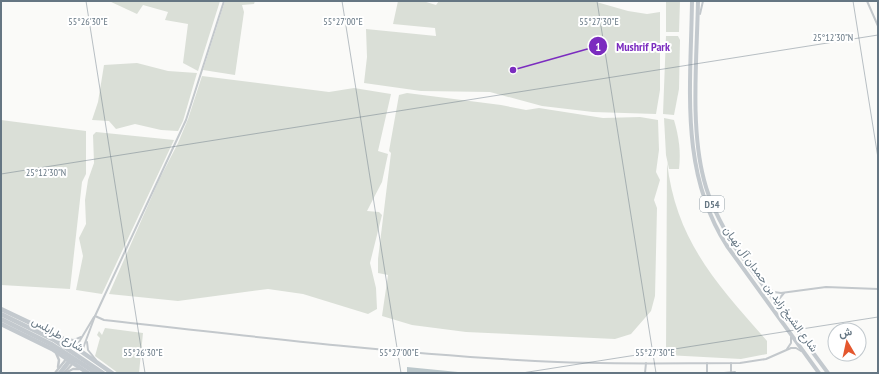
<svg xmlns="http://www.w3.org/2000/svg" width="879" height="374" font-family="'PT Sans Narrow',Vazirmatn,sans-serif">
  <rect width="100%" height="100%" fill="#fafaf8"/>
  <g fill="#dadfd7">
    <polygon points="109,1 220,1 198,71 183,63 188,24 165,20 168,12 143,5 137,14"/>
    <polygon points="225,1 255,1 254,4 242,5 244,12 235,75 203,70"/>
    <polygon points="398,1 423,1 436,5 439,1 593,1 628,11 647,14 660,12 660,90 656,114 593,112 542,106 490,92 421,91 364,83 367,57 366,29 436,36 435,28 393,24"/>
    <polygon points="666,1 680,1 679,32 666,32"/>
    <polygon points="666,36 678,36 680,40 679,89 674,115 663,114"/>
    <polygon points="137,63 168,71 197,73 183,121 178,131 161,130 135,124 116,129 109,121 92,120 98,102 104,65"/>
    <polygon points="202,76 329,92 354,88 391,94 378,151 388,154 382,182 367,211 379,212 382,215 370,263 376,288 377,309 368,314 303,294 268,289 178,301 109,294 159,180 178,143 188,119"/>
    <polygon points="407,93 501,105 526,110 539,108 603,118 640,117 658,120 659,150 656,172 660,180 654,200 657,208 655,296 651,311 631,334 615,339 466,332 412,325 382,316 388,275 378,273 378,259 391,153 389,151 399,95"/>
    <path d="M664,118L674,120C679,137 681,152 679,169H669L666,155Z"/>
    <polygon points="1,120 86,131 86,174 82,182 70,289 1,285"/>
    <polygon points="96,132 174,140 102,294 76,290 83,256 79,238 86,224 85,200 88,180 94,163 93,135"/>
    <path d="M667,162C676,241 717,284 767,341V354L741,359L666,355Z"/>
    <polygon points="105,328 143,333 139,373 118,373 95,356 100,338 97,335 99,331 102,335"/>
  </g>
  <polygon fill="#bbc7cb" points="407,367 458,372 458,373 407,373"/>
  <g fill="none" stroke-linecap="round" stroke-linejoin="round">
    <g stroke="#c3c8cc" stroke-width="2">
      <polyline points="867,1 878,26"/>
      <polyline points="700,14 703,1"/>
      <polyline points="767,287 774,292 781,293 826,287 878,289"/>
      <polyline points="783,309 779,299 784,293"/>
      <path d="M95,316L104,320C247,336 391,353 535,361C603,365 672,363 740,363L766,359L791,348H796L801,351"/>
      <polyline points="66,339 74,340 81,337"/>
      <polyline points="87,342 88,350 96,360"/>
      <polyline points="76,347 94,317"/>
      <polyline points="787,349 791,343 791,337"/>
      <polyline points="82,351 95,316 186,120 224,1"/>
      <polyline points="731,363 731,372"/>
      <polyline points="645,373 646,363"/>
      <polyline points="707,373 707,363"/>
      <polyline points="724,373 735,372"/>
    </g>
    <g stroke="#c3c8cc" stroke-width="2.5">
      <polyline points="56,353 59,360 58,367"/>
      <polyline points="67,372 73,369 79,369"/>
      <polyline points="55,373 67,358"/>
      <polyline points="64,373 74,362"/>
    </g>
    <g stroke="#c3c9ce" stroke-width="4">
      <path d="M692,1C691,86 679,171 727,246L819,373"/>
      <path d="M698,1C697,57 690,127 704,180C710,204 722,226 735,247L828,373"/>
    </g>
    <g stroke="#c3c9ce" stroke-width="4.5">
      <polyline points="1,309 62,338 112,373"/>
      <polyline points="1,314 54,340 103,373"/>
      <polyline points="1,319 51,344 96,373"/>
      <polyline points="1,324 52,349 88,373"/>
      <polyline points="60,373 71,359"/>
    </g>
  </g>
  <path fill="none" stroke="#657683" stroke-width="1" stroke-opacity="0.45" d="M86,1L145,373M342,1L401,373M597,1L656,373M853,1L878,158M1,174L878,35M522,373L878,317"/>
  <g text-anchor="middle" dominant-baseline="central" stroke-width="4" stroke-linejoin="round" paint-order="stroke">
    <rect fill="#fff" stroke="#939fa8" stroke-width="1" x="700" y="196" width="24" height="16" rx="3"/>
    <g font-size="10" font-weight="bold" fill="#657683">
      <text x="712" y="204">D54</text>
    </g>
    <g font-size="11" fill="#657683" stroke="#fff">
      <text transform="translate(771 289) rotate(54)">شارع الشيخ زايد بن حمدان آل نهيان</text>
      <text transform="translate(58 334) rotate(30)">شارع طرابلس</text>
    </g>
  </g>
  <g font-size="10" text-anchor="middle" fill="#657683" stroke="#fff" stroke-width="4" stroke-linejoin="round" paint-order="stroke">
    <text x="88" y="25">55°26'30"E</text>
    <text x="343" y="25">55°27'00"E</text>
    <text x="599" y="25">55°27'30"E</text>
    <text x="833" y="41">25°12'30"N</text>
    <text x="46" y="176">25°12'30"N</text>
    <text x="143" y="356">55°26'30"E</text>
    <text x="399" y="356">55°27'00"E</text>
    <text x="655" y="356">55°27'30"E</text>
  </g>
  <path fill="none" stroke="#7b2cbf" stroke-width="1.5" d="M513 70L598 46"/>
  <g fill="#7b2cbf" stroke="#fff" stroke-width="1.5">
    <circle cx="513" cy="70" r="4"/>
    <circle cx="598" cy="46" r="10"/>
  </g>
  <g font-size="12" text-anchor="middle" font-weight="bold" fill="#fff">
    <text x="598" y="51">1</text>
  </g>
  <g font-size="12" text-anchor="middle" font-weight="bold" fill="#7b2cbf" stroke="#fff" stroke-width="4" stroke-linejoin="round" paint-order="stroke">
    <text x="643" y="51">Mushrif Park</text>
  </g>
  <rect width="879" height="374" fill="none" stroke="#657683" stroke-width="4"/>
  <g transform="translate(847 342) rotate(351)"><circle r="19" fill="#ffffff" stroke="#c1c8cd"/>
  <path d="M0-3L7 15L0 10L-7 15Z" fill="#e4572e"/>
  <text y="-6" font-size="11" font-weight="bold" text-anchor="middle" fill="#657683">ش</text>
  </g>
</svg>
